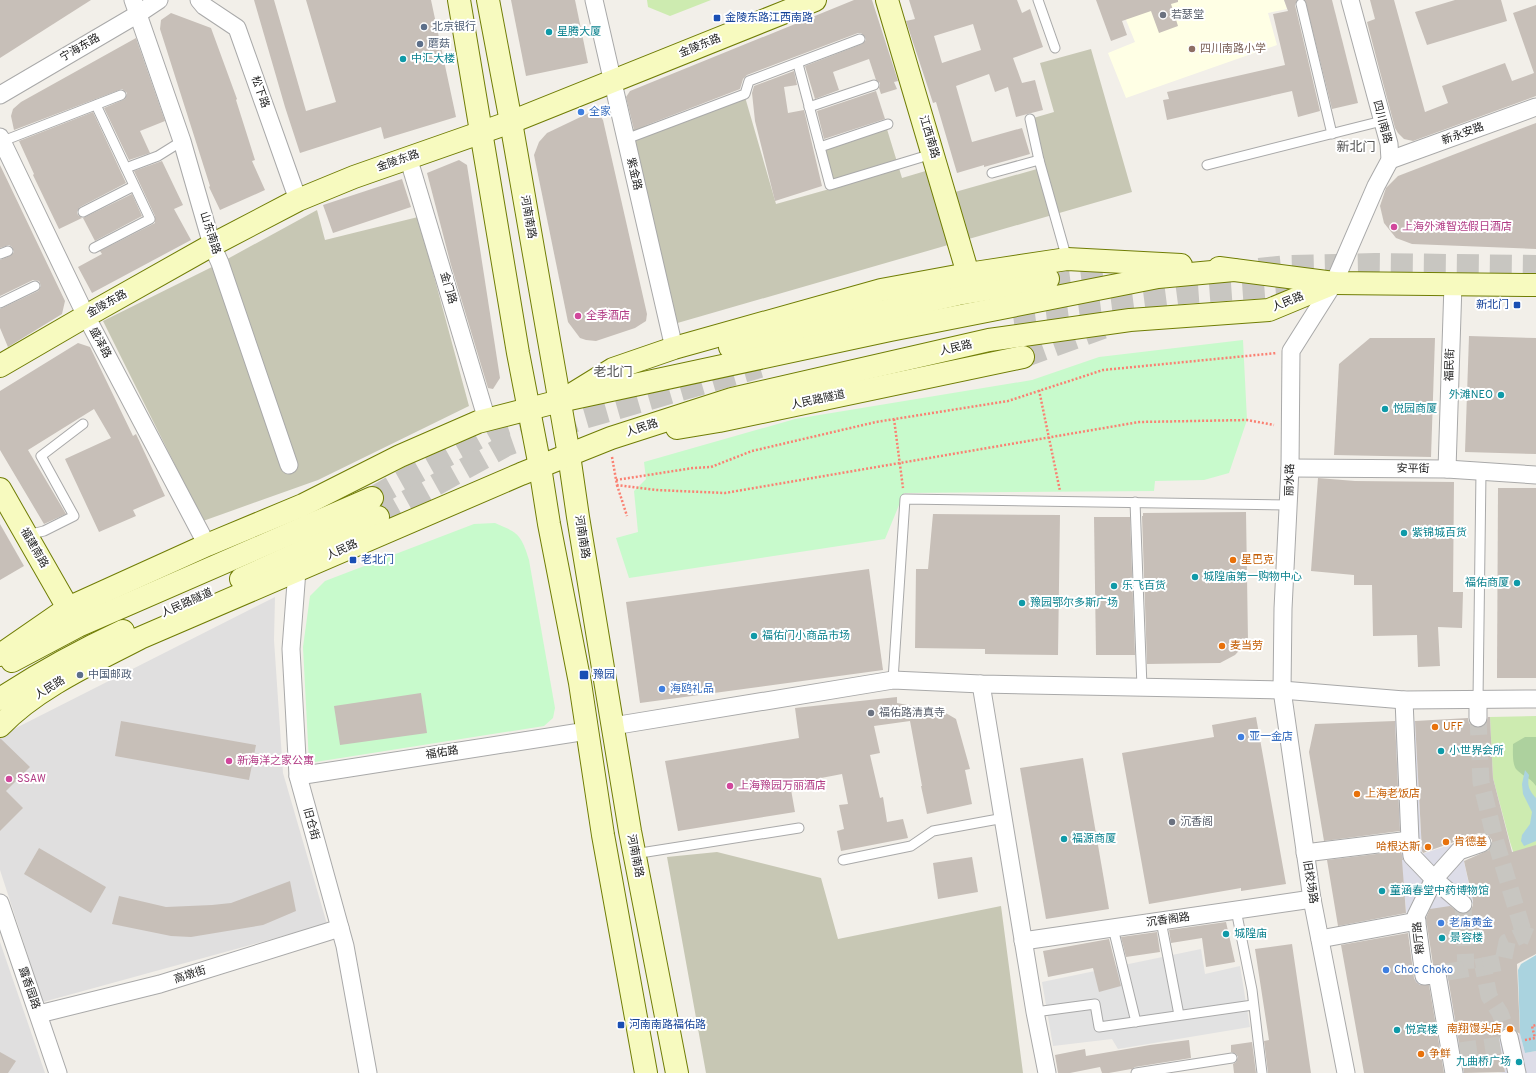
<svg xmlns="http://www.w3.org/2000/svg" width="1536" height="1073" font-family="Overpass,'Noto Sans SC',sans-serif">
  <rect width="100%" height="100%" fill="#f2efe9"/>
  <g fill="#e0dfdf">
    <polygon points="275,597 274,640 283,773 327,924 43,1002 0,870 0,739 6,733"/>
    <polygon points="0,942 45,1073 0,1073"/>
  </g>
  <polygon fill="#ffffe5" points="1118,0 1284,0 1287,9 1268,13 1277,45 1126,98 1108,53 1135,42"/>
  <g fill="#c7c7b4">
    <polygon points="1091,49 1132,192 674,324 619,133 745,97 776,204 833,188 820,146 886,126 902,178 939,167 948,194 1044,167 1030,119 1054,112 1040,63"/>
    <polygon points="317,210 325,240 418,217 469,406 318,480 203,521 103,321 220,263"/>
    <polygon points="717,852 821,878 838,939 1001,906 1023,1073 706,1073 667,857"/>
  </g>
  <g fill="#cdebb0">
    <polygon points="647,0 711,0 670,16 648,7"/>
    <polygon points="1536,716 1536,922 1510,842 1493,778 1490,717"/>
  </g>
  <path fill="#add19e" d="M1525,737H1536V786C1531,778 1522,776 1516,769C1512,763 1513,751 1513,744Z"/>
  <g fill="#c8facc">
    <polygon points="1243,340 1247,420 1229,473 1204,480 1155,481 1154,491 904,493 885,539 629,578 616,538 638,532 634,491 646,479 644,462 795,419 1032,380 1099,357"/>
    <path d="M495,523C519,533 521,535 529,560L555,708L553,718L544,726L309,763L303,647L310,596L325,581L474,524Z"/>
  </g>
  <polygon fill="#e2e2e2" points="1201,949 1205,974 1240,966 1250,1027 1118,1049 1112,1039 1053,1046 1042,982"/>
  <g fill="#dddde8">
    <polygon points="1395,721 1415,721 1422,854 1480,835 1463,857 1473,903 1423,911 1430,967 1445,964 1464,1073 1446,1073 1430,985 1416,987 1407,918 1401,859"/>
    <polygon points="1520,1034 1525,1053 1536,1051 1536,1073 1498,1073 1505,1072 1499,1039"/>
  </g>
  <g fill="#aad3df">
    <path d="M1525,770L1529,775C1527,786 1529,790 1536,798V841L1524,846L1521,841L1522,835L1530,824L1532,812L1523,794L1522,784Z"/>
    <polygon points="1536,955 1536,1051 1525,1053 1520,1034 1518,970 1521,964"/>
  </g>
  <g fill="#c7bfb8" fill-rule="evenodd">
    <polygon points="0,0 91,0 0,58"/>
    <polygon points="254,0 274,0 306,111 336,102 306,0 431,0 456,117 384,139 381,127 300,153 285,107"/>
    <polygon points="511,0 575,0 588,63 526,76"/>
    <polygon points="854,0 872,0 898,81 894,82 897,89 881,94 879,88 880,83 876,80 869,59 833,72 839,90 815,99 805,66 862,44 866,40 865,37 861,33 858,33 747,75 743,79 740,89 634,130 626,97 630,91"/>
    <path d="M909,0H1017L1022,13L1030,9L1043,47L1013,58L1022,83L1035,80L1043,110L1016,117L1008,87L995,92L989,74L956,86L972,142L1022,128L1030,154L984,167V165L957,173L936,102L933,103L906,21L915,19ZM973,24L981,50L942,63L934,36Z"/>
    <polygon points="1096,0 1178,0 1178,2 1171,4 1178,26 1159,33 1151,11 1122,21 1127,35 1111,41"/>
    <polygon points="1284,0 1297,0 1295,5 1320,111 1298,117 1292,91 1167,120 1163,100 1169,99 1167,92 1285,65 1273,14 1288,11"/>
    <polygon points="1305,0 1332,0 1358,103 1332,109"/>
    <polygon points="1370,0 1394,0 1425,112 1448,103 1442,86 1505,63 1512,81 1534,73 1513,13 1536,5 1536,96 1413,141 1404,139 1398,133 1395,128 1379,68 1367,22 1375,19"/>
    <polygon points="1455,0 1501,0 1507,21 1427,45 1415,12"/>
    <polygon points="171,13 211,28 237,99 236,100 255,160 252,161 265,190 220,210 209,187 210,186 160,29 161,20"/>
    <polygon points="136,38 165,121 140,131 150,153 129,160 104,108 125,99 127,93 122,89 14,130 11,116 13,109 21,102"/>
    <polygon points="794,71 797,85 784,87 788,113 804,110 822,186 775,201 755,121 752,93 754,86"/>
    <polygon points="876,91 885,119 824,139 817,111"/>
    <polygon points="93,112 126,183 80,207 77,212 78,215 82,218 59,229 33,175 34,174 19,141"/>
    <polygon points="591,112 599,114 603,120 647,314 646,321 635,328 596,341 586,340 580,338 568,322 534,155 539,142 547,133"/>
    <polygon points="1536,123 1536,249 1412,244 1396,238 1384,223 1380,206 1386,188 1398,176"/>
    <polygon points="459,160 467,165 500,378 493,389 488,388 451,265 427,173"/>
    <polygon points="162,161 183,205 174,209 191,240 92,293 78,267 102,254 100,251 155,223 155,216 134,171"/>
    <polygon points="0,165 65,301 62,314 8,347 0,328 0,309 38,291 41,286 39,281 33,280 0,296 0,260 10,256 14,252 12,247 9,245 0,248"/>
    <polygon points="402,179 411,207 333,233 323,205"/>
    <polygon points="132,194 142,216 95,241 83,218"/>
    <polygon points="1469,336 1536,338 1536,454 1465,452"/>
    <polygon points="1370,338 1435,338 1431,457 1334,455 1339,364"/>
    <polygon points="78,343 90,347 133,436 136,434 165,496 133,510 136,516 99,532 65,459 111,438 94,409 28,450 66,514 44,524 0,450 0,391"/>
    <polygon points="1318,478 1355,481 1454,482 1453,592 1463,592 1462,628 1438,627 1440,666 1418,667 1417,635 1373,636 1372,585 1354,585 1354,575 1311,571"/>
    <polygon points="1498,488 1536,488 1536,678 1497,678"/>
    <polygon points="1246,512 1248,641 1235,655 1220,663 1147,664 1142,516 1143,516 1143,513"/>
    <polygon points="933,514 1060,515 1058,655 985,654 985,649 915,648 916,569 928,569"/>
    <polygon points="1094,517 1130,517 1135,655 1096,655"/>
    <polygon points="0,524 24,566 0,580"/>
    <polygon points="869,569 883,670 640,703 626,602"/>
    <polygon points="421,693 427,733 340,745 334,706"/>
    <polygon points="897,697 897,703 944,712 956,719 970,769 965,770 972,804 927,814 921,786 922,786 910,721 874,726 880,753 870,755 880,798 883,797 887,822 903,819 908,838 841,851 837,831 844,829 839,805 848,804 842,774 790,784 795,812 678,831 665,761 799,738 795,708"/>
    <polygon points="1256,717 1286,884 1241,891 1241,888 1149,904 1122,753 1214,737 1212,725"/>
    <polygon points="1488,717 1490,717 1493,778 1512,852 1536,845 1536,954 1517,964 1520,1034 1512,1028 1507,1027 1503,1029 1500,1034 1499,1040 1505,1072 1464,1073 1447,972 1445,968 1441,965 1433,965 1426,918 1430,909 1450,906 1462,914 1467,913 1471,910 1473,905 1473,901 1464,861 1489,850 1492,845 1492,840 1488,835 1484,833 1479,833 1423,853 1422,851 1415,721 1468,718 1469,723 1473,726 1478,728 1483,727 1486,723"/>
    <polygon points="121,721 256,745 249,780 115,756"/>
    <polygon points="1395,721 1400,831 1324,841 1309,752 1315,724"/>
    <polygon points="0,738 30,767 6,791 23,808 0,831"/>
    <polygon points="1083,758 1109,909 1046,919 1020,768"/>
    <polygon points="39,848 106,887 91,913 24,874"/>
    <polygon points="1401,851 1403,860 1402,860 1406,913 1338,926 1327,860"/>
    <polygon points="972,857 978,892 938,899 933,863"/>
    <polygon points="290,881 296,911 263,925 191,937 171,936 112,924 119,896 166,907 212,905 231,903"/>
    <polygon points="1226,922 1235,962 1206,967 1202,938 1171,943 1169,930"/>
    <polygon points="1157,932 1160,952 1126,957 1121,937"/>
    <polygon points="1408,933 1414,978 1416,982 1420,985 1429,985 1444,1073 1364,1073 1341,945"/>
    <polygon points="1109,939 1121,986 1099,992 1093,968 1048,977 1043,951"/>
    <polygon points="1292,944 1311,1073 1268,1073 1264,1041 1269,1040 1255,949"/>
    <polygon points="1189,1040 1191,1058 1135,1067 1131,1070 1131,1069 1109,1073 1102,1073 1100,1067 1070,1073 1058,1073 1055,1055 1085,1049 1086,1056 1150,1045"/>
    <polygon points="1252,1042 1256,1073 1234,1073 1233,1064 1236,1062 1238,1057 1236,1054 1231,1052 1231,1045"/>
    <polygon points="0,1052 16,1061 8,1073 0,1073"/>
  </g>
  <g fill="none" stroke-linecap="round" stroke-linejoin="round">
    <g stroke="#c8c6c1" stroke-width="17" stroke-dasharray="17 8" stroke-linecap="butt">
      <polyline points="1478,718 1481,782 1495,839 1524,934"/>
      <polyline points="1463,904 1466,969 1483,966 1489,996 1500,1013 1509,1037"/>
      <polyline points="1483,966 1503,962 1507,942 1524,934 1536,939"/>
      <polyline points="1447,972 1466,969"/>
      <polyline points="1460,1051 1500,1045"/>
    </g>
    <g stroke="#c8c6c1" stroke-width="22" stroke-dasharray="22 11" stroke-linecap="butt">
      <polyline points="1259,269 1287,266 1375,264 1536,266"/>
      <polyline points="1048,279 1104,272 1132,270"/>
      <polyline points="1013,315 1183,293 1282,286 1307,286"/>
      <polyline points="1023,357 1103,328"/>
      <polyline points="372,498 498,427 522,419"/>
      <polyline points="378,517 507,445 584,418 760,367"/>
    </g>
    <defs>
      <g id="lane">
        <polyline points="1038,0 1055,48"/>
        <polyline points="1301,4 1332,134"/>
        <polyline points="798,64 830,185 932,154"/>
        <polyline points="809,107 874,85"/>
        <polyline points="1030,119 1039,160 1067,259"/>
        <polyline points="626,139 745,94 749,81 860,39"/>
        <polyline points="3,141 121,95"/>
        <polyline points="820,147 888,124"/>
        <polyline points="1207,165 1382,121"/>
        <polyline points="126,168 158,156 182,141"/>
        <polyline points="992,173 1039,160"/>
        <polyline points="83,212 134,186"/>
        <polyline points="94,248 150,219 96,105"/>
        <polyline points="0,254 8,251"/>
        <polyline points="0,303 35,286"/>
        <polyline points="1135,502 1142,687"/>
        <polyline points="27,535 44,531 74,516 41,456 83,424"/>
        <polyline points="893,680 905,499 1289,505"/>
        <polyline points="1478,699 1481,472"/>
        <polyline points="634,854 799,828"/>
        <polyline points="843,860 911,846 933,831 1004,818"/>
        <polyline points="1236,910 1252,990 1262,1073"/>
        <polyline points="1161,921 1179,1015"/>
        <polyline points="1113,928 1136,1022"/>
        <polyline points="1035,1012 1095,1004 1099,1027 1253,1005"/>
        <polyline points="1136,1073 1232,1058"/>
      </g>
      <g id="street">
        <polyline points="133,0 182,141 212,245 220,263 289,465"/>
        <polyline points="199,0 204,6 237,28 298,200"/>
        <polyline points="594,0 674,348"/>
        <polyline points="0,95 138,14 159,0"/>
        <polyline points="0,137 86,316 207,545"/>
        <polyline points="408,157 487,420"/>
        <polyline points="1390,160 1536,107"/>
        <polyline points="1290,468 1447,469 1536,475"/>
        <polyline points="1447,469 1453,284"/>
        <polyline points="297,570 291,649 298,776 345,946 368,1073"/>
        <polyline points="981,684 1035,1012 1047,1073"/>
        <polyline points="1478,699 1478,718"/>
        <polyline points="1404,700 1410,840 1412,856 1434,879 1416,916 1424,976 1437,974 1454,1073"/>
        <polyline points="613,726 893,680 981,684 1282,690 1404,700 1536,699"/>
        <polyline points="298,776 587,731"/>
        <polyline points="1305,853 1410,840"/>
        <polyline points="0,903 58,1073"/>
        <polyline points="1463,904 1434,879 1459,851 1482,843"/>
        <polyline points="1320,939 1417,921"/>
        <polyline points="1023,941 1312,899"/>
        <polyline points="39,1014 160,984 340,928"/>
        <polyline points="1509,1037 1517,1073"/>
        <polyline points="1346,1073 1312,899 1282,690 1283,609 1290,468 1291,351 1334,283 1376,186 1390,160 1389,144 1350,0"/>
      </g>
      <g id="secondary">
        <polyline points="459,0 518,353 540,467 549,524 580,683 603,835 646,1073"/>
        <polyline points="488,0 511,122 569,455 578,517 630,831 677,1073"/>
        <polyline points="887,0 968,274"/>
        <polyline points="1219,268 1334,283 1536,285"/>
        <polyline points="730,347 958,294 1048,279"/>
        <polyline points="0,366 86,316 212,245 298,200 354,177 511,122 815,0"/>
        <polyline points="574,393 613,369 674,348 881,290 968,274 1067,259 1181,265"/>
        <polyline points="677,428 719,421 1023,357"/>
        <polyline points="0,489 68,608"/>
        <polyline points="241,579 378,517"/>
        <polyline points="0,655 68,608 207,545 303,505 400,456 478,422 560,401 890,330 1158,277 1234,270"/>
        <polyline points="12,661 78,626 372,498"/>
        <path d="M0,699C40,673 80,651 123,631"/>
        <path d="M0,726C36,688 94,662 140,638L521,474L611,438L732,399L989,340L1130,320L1269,310L1334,283"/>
      </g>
    </defs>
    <use href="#lane" stroke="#a9a9a9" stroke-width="11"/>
    <use href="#street" stroke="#a9a9a9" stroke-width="19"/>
    <use href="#secondary" stroke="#707d05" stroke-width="24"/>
    <g stroke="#fa8072" stroke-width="2.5" stroke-dasharray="2 2" stroke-linecap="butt">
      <polyline points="1039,390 1060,491"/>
      <polyline points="894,419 903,488"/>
      <polyline points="612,457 617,485 656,490 725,493 1139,422 1247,420 1274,425"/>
      <polyline points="616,480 693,468 711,467 752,451 876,422 1008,401 1103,370 1277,353"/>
      <polyline points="617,485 627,516"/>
      <polyline points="1525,1040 1535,1038 1532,1026 1536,1025"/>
    </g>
    <use href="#lane" stroke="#fff" stroke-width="9"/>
    <use href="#street" stroke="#fff" stroke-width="17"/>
    <use href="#secondary" stroke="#f7fabf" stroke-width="22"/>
  </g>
  <g fill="#6b7280" stroke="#fff" stroke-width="1.5">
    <circle cx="1163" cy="15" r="4"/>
    <circle cx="871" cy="713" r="4"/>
    <circle cx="1172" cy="822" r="4"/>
  </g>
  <g fill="#1a4fb4" stroke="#fff" stroke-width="1.5">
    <rect x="713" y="14" width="8" height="8" rx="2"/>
    <rect x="1513" y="301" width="8" height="8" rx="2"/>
    <rect x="349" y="556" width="8" height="8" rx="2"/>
    <rect x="579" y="670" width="10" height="10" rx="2"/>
    <rect x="617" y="1021" width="8" height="8" rx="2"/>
  </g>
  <g fill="#5c6f8a" stroke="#fff" stroke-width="1.5">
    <circle cx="424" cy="27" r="4"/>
    <circle cx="420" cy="44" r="4"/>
    <circle cx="80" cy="675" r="4"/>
  </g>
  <g fill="#0f9aa8" stroke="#fff" stroke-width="1.5">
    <circle cx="549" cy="32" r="4"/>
    <circle cx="403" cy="59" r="4"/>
    <circle cx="1501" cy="395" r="4"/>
    <circle cx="1385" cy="409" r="4"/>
    <circle cx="1404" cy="533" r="4"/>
    <circle cx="1195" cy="577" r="4"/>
    <circle cx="1517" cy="583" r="4"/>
    <circle cx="1114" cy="586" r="4"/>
    <circle cx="1022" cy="603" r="4"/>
    <circle cx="754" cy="636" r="4"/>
    <circle cx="1441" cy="751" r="4"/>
    <circle cx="1064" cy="839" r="4"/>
    <circle cx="1382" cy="891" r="4"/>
    <circle cx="1226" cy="934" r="4"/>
    <circle cx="1442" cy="938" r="4"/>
    <circle cx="1397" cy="1030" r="4"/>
    <circle cx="1519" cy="1062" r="4"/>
  </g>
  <circle fill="#8d6e63" stroke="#fff" stroke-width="1.5" cx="1192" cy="49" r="4"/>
  <g fill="#3f7fe0" stroke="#fff" stroke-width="1.5">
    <circle cx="581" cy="112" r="4"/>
    <circle cx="662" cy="689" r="4"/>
    <circle cx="1241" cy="737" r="4"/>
    <circle cx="1441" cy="923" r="4"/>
    <circle cx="1386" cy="970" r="4"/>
  </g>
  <g fill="#d1479c" stroke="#fff" stroke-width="1.5">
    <circle cx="1394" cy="227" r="4"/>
    <circle cx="578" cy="316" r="4"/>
    <circle cx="229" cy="761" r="4"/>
    <circle cx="9" cy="779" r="4"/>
    <circle cx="730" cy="786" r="4"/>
  </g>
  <g fill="#e8710a" stroke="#fff" stroke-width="1.5">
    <circle cx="1233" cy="560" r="4"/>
    <circle cx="1222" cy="646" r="4"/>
    <circle cx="1435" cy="727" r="4"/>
    <circle cx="1357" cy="794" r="4"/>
    <circle cx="1446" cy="842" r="4"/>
    <circle cx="1428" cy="847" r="4"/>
    <circle cx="1510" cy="1029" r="4"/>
    <circle cx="1421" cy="1054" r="4"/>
  </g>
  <g text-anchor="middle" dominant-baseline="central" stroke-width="4" stroke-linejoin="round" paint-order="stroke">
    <g font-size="11" fill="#5b616d" stroke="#fff" text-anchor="start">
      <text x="1171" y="15">若瑟堂</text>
      <text x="879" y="713">福佑路清真寺</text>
      <text x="1180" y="822">沉香阁</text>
    </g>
    <g font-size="11" fill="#164399" stroke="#fff" text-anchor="start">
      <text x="725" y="18">金陵东路江西南路</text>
      <text x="1509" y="305" text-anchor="end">新北门</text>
      <text x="361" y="560">老北门</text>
      <text x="593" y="675">豫园</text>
      <text x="629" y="1025">河南南路福佑路</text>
    </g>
    <g font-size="11" fill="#4e5e75" stroke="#fff" text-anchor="start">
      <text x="432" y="27">北京银行</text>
      <text x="428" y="44">蘑菇</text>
      <text x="88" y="675">中国邮政</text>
    </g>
    <g font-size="11" fill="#0d838f" stroke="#fff" text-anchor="start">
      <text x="557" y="32">星腾大厦</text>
      <text x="411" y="59">中汇大楼</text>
      <text x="1493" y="395" text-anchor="end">外滩NEO</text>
      <text x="1393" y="409">悦园商厦</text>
      <text x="1412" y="533">紫锦城百货</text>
      <text x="1203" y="577">城隍庙第一购物中心</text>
      <text x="1509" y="583" text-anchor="end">福佑商厦</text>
      <text x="1122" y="586">乐飞百货</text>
      <text x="1030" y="603">豫园鄂尔多斯广场</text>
      <text x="762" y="636">福佑门小商品市场</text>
      <text x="1449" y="751">小世界会所</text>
      <text x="1072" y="839">福源商厦</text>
      <text x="1390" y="891">童涵春堂中药博物馆</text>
      <text x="1234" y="934">城隍庙</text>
      <text x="1450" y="938">景容楼</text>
      <text x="1405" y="1030">悦宾楼</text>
      <text x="1511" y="1062" text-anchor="end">九曲桥广场</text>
    </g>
    <g font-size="11" fill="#222" stroke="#fff">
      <text transform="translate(700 46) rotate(-22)">金陵东路</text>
      <text transform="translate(80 48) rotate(-30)">宁海东路</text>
      <text transform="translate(260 92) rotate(70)">松下路</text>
      <text transform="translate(1382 122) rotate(75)">四川南路</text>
      <text transform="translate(1463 134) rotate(-20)">新永安路</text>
      <text transform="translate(929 137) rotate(73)">江西南路</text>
      <text transform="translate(398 161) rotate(-19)">金陵东路</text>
      <text transform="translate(634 174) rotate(77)">紫金路</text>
      <text transform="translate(528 217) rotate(80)">河南南路</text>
      <text transform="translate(210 233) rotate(72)">山东南路</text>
      <text transform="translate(448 288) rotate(74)">金门路</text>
      <text transform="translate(1288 302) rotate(-22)">人民路</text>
      <text transform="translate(107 304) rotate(-29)">金陵东路</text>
      <text transform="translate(100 343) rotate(62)">盛泽路</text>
      <text transform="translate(956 348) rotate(-13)">人民路</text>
      <text transform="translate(1450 365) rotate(-88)">福民街</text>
      <text transform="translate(818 400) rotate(-12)">人民路隧道</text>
      <text transform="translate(642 428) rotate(-18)">人民路</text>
      <text transform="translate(1413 469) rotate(1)">安平街</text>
      <text transform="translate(1290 480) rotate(-88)">丽水路</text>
      <text transform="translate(582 537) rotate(81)">河南南路</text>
      <text transform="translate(34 548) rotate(60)">福建南路</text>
      <text transform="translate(342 550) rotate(-24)">人民路</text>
      <text transform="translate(187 603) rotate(-24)">人民路隧道</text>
      <text transform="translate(50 688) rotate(-32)">人民路</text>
      <text transform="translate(442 753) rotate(-9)">福佑路</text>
      <text transform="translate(311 824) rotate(75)">旧仓街</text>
      <text transform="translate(635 856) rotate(79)">河南南路</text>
      <text transform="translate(1310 882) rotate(81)">旧校场路</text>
      <text transform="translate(1168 920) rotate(-8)">沉香阁路</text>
      <text transform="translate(1419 938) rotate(-96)">粮厅路</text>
      <text transform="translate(190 975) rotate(-18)">高墩街</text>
      <text transform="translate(29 988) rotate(71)">露香园路</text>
    </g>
    <g font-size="11" fill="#785e54" stroke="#fff" text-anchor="start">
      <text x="1200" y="49">四川南路小学</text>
    </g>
    <g font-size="11" fill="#366cbe" stroke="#fff" text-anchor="start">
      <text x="589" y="112">全家</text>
      <text x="670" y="689">海鸥礼品</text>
      <text x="1249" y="737">亚一金店</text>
      <text x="1449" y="923">老庙黄金</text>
      <text x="1394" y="970">Choc Choko</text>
    </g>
    <g font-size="11" fill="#b23c85" stroke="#fff" text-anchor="start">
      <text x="1402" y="227">上海外滩智选假日酒店</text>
      <text x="586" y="316">全季酒店</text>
      <text x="237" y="761">新海洋之家公寓</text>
      <text x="17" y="779">SSAW</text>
      <text x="738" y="786">上海豫园万丽酒店</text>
    </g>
    <g font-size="11" fill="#c56008" stroke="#fff" text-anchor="start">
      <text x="1241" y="560">星巴克</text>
      <text x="1230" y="646">麦当劳</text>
      <text x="1443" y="727">UFF</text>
      <text x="1365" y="794">上海老饭店</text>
      <text x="1454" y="842">肯德基</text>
      <text x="1420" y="847" text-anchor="end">哈根达斯</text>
      <text x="1502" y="1029" text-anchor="end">南翔馒头店</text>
      <text x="1429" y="1054">争鲜</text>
    </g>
    <g font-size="13" fill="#555" stroke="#fff">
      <text x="1356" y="148">新北门</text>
      <text x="613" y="373">老北门</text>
    </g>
  </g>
</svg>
